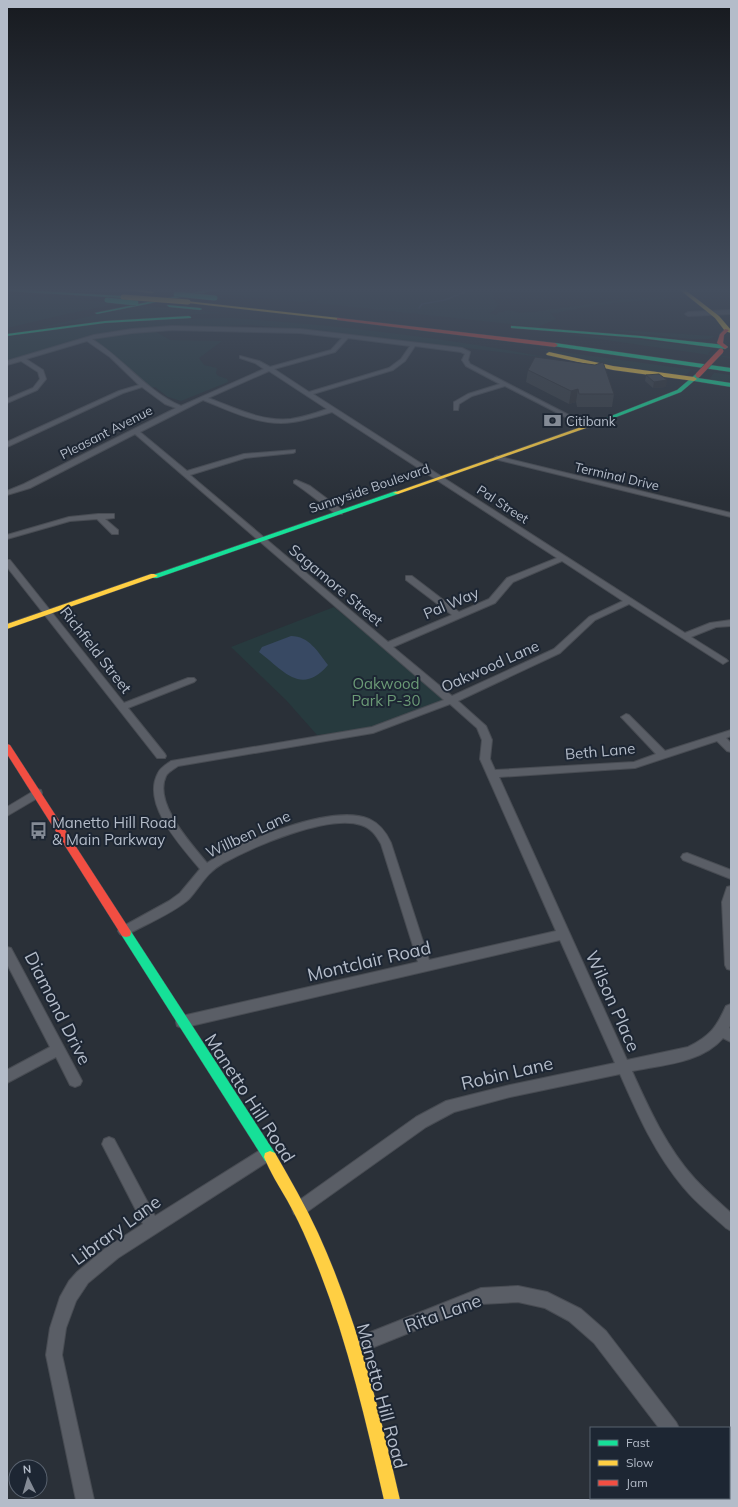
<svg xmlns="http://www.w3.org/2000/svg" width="738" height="1507" font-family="Mulish,sans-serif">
  <rect width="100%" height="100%" fill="#2a3038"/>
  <g fill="#273a3e">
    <path d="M227,289H495L493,298L498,305L490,314L497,315L498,313L509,310L521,313L540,311L625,299L670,297C658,301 648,300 636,301C607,303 579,308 551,314L556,319L538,327L316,303L319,299L304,302L207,293Z"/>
    <polygon points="7,295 122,303 71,313 7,328"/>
    <polygon points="140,305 223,313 165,316 66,324 44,328 42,327"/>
    <path d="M230,318C337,325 444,337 549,358L318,330L248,325L153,330L170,340L222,341L199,358L204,365L217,368L216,373L218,376L227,379L228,382L181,401L168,397L155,387L148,389L89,339L7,363V337C81,324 155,319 230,318Z"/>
    <polygon points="619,330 715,336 709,339 690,339 611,331"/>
    <polygon points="557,333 636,339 710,348 712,349 708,354 731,357 731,358"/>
    <polygon points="534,348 731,375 731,382 712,380 710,378 714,373 691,370 687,374 680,375 613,365"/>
    <polygon points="334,607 445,699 373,728 317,735 286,700 231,647"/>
  </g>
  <path fill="#384963" d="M291,636C309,636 318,652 328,665C301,697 282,669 259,652L262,647Z"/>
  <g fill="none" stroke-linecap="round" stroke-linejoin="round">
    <polyline stroke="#384963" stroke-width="1.5" points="419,308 422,304 445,300 472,289"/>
    <defs>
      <g id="street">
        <polygon points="731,310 731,314 688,316 685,314 688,312"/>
        <path d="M172,326L300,329L462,348L470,352L468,360L470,364L590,426L585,427L505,386L472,396L459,404L458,410H454V402L468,394L500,384L466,366L462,360L465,354L461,352L415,346L405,361L393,370L313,394L685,633L710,623L731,620V626L716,627L691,637L726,659L728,661L723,664L629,604L595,620L560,653L458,701L486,726L492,740L490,759L495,770L634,762L656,754L623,719L621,717L626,714L629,715L665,751L731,730V736L726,738L731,743V752L727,751L717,741L635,768L499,777L627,1060L688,1047C710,1036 716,1028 726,1006L731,1004V1024L729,1028L731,1029V1042L723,1038C702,1063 662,1065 632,1071C649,1109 667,1148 695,1179C706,1191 719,1202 731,1213V1231L726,1228C712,1215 696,1203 684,1188C655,1154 638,1115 620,1074L510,1097L454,1112L426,1127L304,1214L299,1216L294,1214L292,1209L294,1204L416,1117L446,1101L510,1085L615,1063L560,940L182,1028L177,1026L176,1022L177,1018L182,1016L418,962L381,844C376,835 371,828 361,825C328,814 252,847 222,864C207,872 200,887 189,899C175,912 145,925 128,934L124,936L120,934L118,931L120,928L169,901L180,893L200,869C181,846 141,804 158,773C160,768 167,764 171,761L372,727L444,700L135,434L30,488L7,495V491L24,484L176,408L165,404L142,387L123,393L7,447V442L119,391L139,385L110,357L87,341L26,359L43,370L46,379L37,390L7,403V399L33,388L40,379L38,372L21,361L7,365V361L94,335L132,329ZM172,330L300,333L342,338L331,350L270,367L259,361L240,356V358L255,363L264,369L181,406C146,391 124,359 92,339L132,333ZM348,338L410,346L401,359L389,368L309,392L274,369L335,352ZM269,371L327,409C316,413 304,417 291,419C262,422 235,408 208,398ZM203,400C231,411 261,427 293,422C306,420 319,416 332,412L557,558L507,578L489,599L459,612L412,576H406V580L452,615L388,642L190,475L245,458L293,453L295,452V450L244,454L187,471L140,432ZM562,561L623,601L589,617L554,649L452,696L393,647L495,603L513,582ZM450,704L477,728L482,740L480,759L556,931L429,960L391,843C386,832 380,824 369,819C332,803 239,842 207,863C191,843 153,803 166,776C168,772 174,769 178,766L373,733Z"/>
        <polygon points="497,456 731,513 731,517 495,459 495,457"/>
        <polygon points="296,480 310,486 342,510 342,514 336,514 304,490 294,483 294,481"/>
        <polygon points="98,514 114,514 114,518 105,519 118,530 118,534 112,534 97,519 70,521 7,539 7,535 69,517"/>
        <polygon points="7,560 10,560 124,703 188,678 194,678 196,680 194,682 128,708 165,754 166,756 165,758 157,758 7,567"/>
        <polygon points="37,789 41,790 42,793 41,796 7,816 7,807"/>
        <polygon points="687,853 731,870 731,879 683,860 681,857 683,854"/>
        <polygon points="731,886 731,970 727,969 725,965 722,902 727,887"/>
        <polygon points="7,947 11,948 80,1077 82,1081 80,1085 75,1087 70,1085 56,1057 7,1083 7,1070 50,1047 7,964"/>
        <polygon points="109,1137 114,1139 155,1216 262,1149 267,1147 272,1149 274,1154 272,1159 118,1258 88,1283 76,1301 66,1328 62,1355 94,1500 76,1500 46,1355 50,1328 60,1297 69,1281 77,1272 107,1247 143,1224 102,1144 104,1139"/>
        <polygon points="518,1286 547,1292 581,1309 606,1331 676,1422 679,1428 659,1428 594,1343 569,1321 545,1308 518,1302 481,1304 354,1355 348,1353 346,1347 348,1341 481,1288"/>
        <polygon points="729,1480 731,1481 731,1500 726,1498 729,1498"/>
      </g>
      <g id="fast">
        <polygon points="7,289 123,296 125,297 123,298 7,291"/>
        <polygon points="211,289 222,289 97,314 95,313"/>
        <polygon points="167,305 200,308 202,309 200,310 169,307"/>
        <polygon points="189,316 191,317 191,318 105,323 7,336 7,334 105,321"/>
        <polygon points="513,326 641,336 725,345 728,347 725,349 641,338 511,328 511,326"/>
        <polygon points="555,343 731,368 731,372 553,346 552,345"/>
        <polygon points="696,374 701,375 698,378 731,383 731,387 694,381 681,392 588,428 583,427 677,390"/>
        <polygon points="396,491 399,493 398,494 157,578 154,578 150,576"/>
        <polygon points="126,929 130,930 275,1153 276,1157 275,1161 270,1163 265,1161 122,936 121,933 122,930"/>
      </g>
      <g id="slow">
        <polygon points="113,289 136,289 154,292 152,293"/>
        <polygon points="679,289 684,289 719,316 731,330 731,333 725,331 715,318"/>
        <polygon points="186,301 339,318 341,319 339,320 188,303"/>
        <polygon points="549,352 613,366 694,377 697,379 694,381 613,370 547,355 546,354"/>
        <polygon points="584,426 589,427 398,494 393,493"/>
        <polygon points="151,574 154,574 158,576 7,629 7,624"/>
        <path d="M270,1151L275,1153C290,1179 305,1205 318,1233C357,1318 379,1409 400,1500H384C364,1413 344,1326 308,1243C302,1229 295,1214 287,1200C279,1186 270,1172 264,1157L265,1153Z"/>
      </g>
      <g id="jam">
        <polygon points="339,318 555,343 558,345 555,347 337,320 337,318"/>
        <polygon points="725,329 729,330 724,335 723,343 728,347 725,349 717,343 720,334"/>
        <polygon points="7,744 10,745 130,930 131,933 130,936 126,937 122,936 7,754"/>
      </g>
    </defs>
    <use href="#street" stroke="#484c53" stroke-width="2"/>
    <use href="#fast" stroke="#484c53" stroke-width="1"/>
    <use href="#slow" stroke="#484c53" stroke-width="1"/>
    <use href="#jam" stroke="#484c53" stroke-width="1"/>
    <use href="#street" fill="#5a5e66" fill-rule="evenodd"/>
    <use href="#fast" fill="#16e098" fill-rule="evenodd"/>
    <use href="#slow" fill="#ffcf43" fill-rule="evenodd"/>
    <use href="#jam" fill="#f24e42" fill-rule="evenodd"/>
    <defs>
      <g id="fast-bridge">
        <polyline points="176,294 215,298"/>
        <polyline points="107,300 136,303"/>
      </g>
      <polyline id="slow-bridge" points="123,297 188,302"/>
      <polyline id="jam-bridge" points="698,375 721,351"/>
    </defs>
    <use href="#fast-bridge" stroke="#484c53" stroke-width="6" stroke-linecap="butt"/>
    <use href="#slow-bridge" stroke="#484c53" stroke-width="6" stroke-linecap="butt"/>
    <use href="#jam-bridge" stroke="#484c53" stroke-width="6" stroke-linecap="butt"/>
    <use href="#fast-bridge" stroke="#16e098" stroke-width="5"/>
    <use href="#slow-bridge" stroke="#ffcf43" stroke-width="5"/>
    <use href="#jam-bridge" stroke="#f24e42" stroke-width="5"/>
  </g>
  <g fill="#3a3f45">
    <polygon points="528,370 614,394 612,407 577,407 576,402 569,404 526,382"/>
    <polygon points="646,375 666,387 653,388 645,381"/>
  </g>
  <g fill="#303338">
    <polygon points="667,380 666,387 653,388 654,382"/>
    <polygon points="578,389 576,402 569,404 571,391"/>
  </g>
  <g fill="#444950" stroke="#303338">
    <polygon points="535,357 595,365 603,362 614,394 579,394 578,389 571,391 528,370"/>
    <polygon points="659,374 667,380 654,382 646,375"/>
  </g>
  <linearGradient id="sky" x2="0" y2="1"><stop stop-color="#171a1f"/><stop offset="0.58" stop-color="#444e5e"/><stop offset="1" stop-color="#444e5e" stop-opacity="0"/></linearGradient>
  <rect width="738" height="500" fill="url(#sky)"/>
  <defs>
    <symbol id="bank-bare" viewBox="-9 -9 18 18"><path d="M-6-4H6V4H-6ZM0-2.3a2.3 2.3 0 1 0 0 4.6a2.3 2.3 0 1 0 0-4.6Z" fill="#848b96" stroke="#1d2633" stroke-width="2.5" paint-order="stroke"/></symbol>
    <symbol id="bus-bare" viewBox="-9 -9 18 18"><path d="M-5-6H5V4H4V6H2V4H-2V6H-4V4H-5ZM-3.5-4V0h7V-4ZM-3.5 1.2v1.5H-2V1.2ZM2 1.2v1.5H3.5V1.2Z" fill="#848b96" stroke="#1d2633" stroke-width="2.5" paint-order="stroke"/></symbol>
  </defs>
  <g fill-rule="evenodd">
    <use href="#bank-bare" x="540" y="408" width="25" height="25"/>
    <use href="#bus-bare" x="26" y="818" width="25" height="25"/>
  </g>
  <g text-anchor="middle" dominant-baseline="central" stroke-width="4" stroke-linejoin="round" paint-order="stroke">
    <g font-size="13" fill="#b4bcc9" stroke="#1d2633" text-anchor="start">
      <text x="566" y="421">Citibank</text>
    </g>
    <g font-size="13" fill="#b4bcc9" stroke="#1d2633">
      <text transform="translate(106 432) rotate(-27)">Pleasant Avenue</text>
      <text transform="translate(617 476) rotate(13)">Terminal Drive</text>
      <text transform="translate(369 488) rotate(-19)">Sunnyside Boulevard</text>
      <text transform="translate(503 504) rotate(33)">Pal Street</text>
    </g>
    <g font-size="15" fill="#b4bcc9" stroke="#1d2633">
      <text transform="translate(336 585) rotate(40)">Sagamore Street</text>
      <text transform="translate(451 603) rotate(-23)">Pal Way</text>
      <text transform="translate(96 650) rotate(52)">Richfield Street</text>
      <text transform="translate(490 666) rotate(-24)">Oakwood Lane</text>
      <text transform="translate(600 751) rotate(-5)">Beth Lane</text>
      <text transform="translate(248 834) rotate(-25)">Willben Lane</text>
    </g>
    <g font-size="15" fill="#6b9a76" stroke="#1d2633">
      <text x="386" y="683">Oakwood<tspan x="386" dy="17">Park P-30</tspan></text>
    </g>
    <g font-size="15" fill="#b4bcc9" stroke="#1d2633" text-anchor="start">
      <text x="52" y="822">Manetto Hill Road<tspan x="52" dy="17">&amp; Main Parkway</tspan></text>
    </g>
    <g font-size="18" fill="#b4bcc9" stroke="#1d2633">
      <text transform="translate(369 961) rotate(-13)">Montclair Road</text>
      <text transform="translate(613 1001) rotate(66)">Wilson Place</text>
      <text transform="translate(58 1008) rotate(63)">Diamond Drive</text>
      <text transform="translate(507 1073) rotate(-13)">Robin Lane</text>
      <text transform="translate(250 1098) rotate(57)">Manetto Hill Road</text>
      <text transform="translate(116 1230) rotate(-36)">Library Lane</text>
      <text transform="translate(443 1313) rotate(-20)">Rita Lane</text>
      <text transform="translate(382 1396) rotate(75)">Manetto Hill Road</text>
    </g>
  </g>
  <rect width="738" height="1507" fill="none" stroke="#b4bcc9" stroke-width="16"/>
  <rect x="590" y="1427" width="140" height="72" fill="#1d2633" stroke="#59626f"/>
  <rect x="598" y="1440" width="20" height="6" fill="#16e098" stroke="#59626f"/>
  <text x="626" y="1447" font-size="12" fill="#b4bcc9">Fast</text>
  <rect x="598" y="1460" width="20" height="6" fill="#ffcf43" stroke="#59626f"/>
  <text x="626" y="1467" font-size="12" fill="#b4bcc9">Slow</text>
  <rect x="598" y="1480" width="20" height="6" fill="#f24e42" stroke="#59626f"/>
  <text x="626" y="1487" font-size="12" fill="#b4bcc9">Jam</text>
  <g transform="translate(28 1479) rotate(355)"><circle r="19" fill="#1d2633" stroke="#59626f"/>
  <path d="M0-3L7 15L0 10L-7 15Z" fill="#848b96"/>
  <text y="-6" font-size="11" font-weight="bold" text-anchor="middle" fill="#b4bcc9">N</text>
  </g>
</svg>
